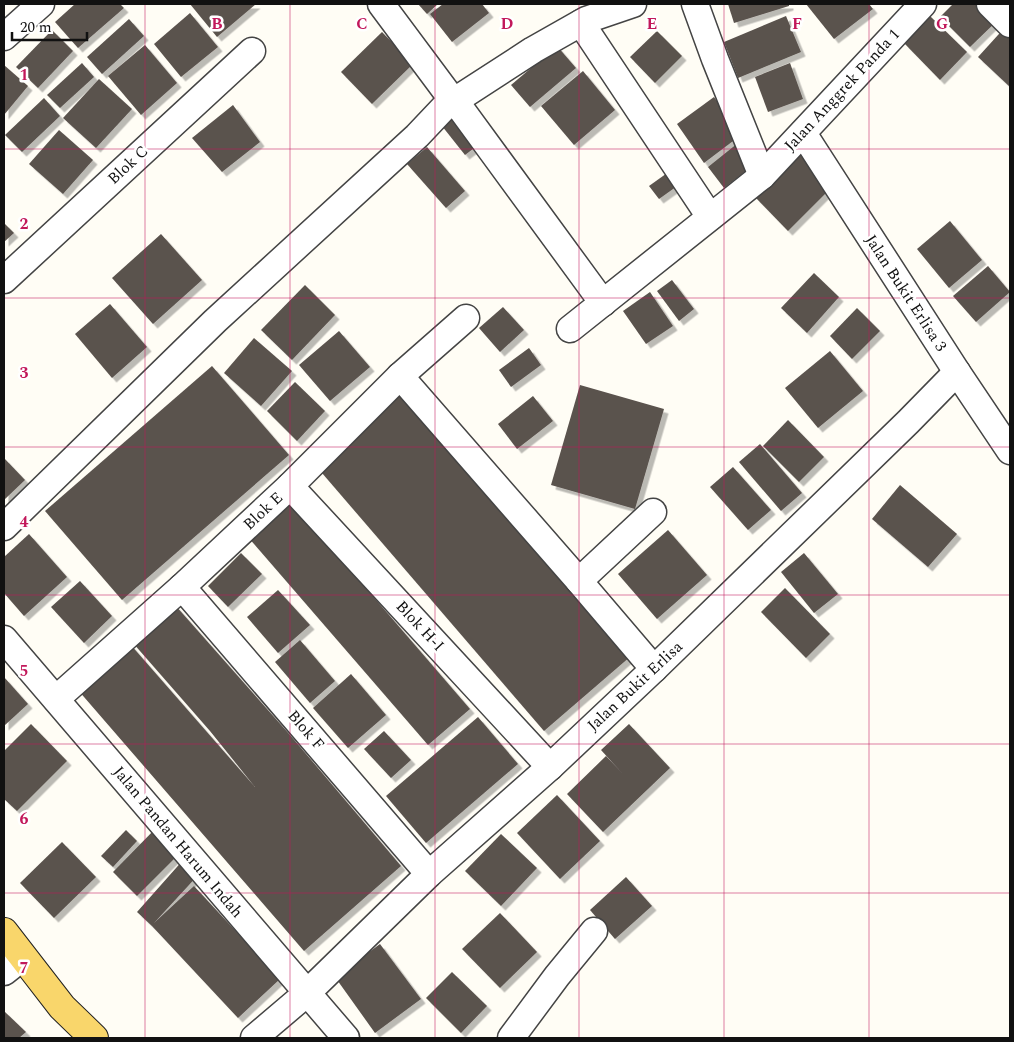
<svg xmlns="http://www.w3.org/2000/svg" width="1014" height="1042" font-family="Spectral,serif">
  <defs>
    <filter id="shadow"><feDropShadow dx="4.5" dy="4.5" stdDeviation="0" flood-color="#0004"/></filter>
  </defs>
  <rect width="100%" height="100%" fill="#fffdf5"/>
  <g fill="#5a524d" filter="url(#shadow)">
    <polygon points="75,4 120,4 124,8 78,48 55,22"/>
    <polygon points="190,4 256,4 217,37"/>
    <polygon points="418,4 438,4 427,14"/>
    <polygon points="443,4 482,4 489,13 452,42 430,14"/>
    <polygon points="728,4 789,4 789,6 734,23"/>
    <polygon points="806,4 869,4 873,9 834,39"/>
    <polygon points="953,4 984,4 999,19 970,47 940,17"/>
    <polygon points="190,13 218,47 181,77 154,44"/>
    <polygon points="786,16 801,52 738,78 724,42"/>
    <polygon points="930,16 967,52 940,80 904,43"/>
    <polygon points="129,19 144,36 102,74 87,57"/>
    <polygon points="1008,24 1010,26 1010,87 978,57"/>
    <polygon points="52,30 73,51 38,88 16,67"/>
    <polygon points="657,31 682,56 655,83 630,57"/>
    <polygon points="382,32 413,64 372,104 341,72"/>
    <polygon points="145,45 177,83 141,115 108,76"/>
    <polygon points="557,46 576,68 530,107 511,85"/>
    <polygon points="82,63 94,77 60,108 47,95"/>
    <polygon points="790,63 803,99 768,112 755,77"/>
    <polygon points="4,65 28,86 4,115"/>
    <polygon points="583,71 615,110 574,145 541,106"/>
    <polygon points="99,79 132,109 96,148 63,118"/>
    <polygon points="714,97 741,135 704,163 677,124"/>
    <polygon points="44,98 60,116 22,152 5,135"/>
    <polygon points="233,105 260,142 222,172 192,138"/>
    <polygon points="463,109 486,139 465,155 442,126"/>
    <polygon points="59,130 93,160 63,194 29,164"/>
    <polygon points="738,143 755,164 724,188 708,167"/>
    <polygon points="427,147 465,191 446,208 407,164"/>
    <polygon points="799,154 831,188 788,231 755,197"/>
    <polygon points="670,171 680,184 659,199 649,186"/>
    <polygon points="950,221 982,260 949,288 917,249"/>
    <polygon points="4,223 14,233 4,242"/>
    <polygon points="161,234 202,280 153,324 112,278"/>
    <polygon points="988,266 1010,292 976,322 953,296"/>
    <polygon points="814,273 839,297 807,333 781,308"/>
    <polygon points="672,280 694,309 679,321 657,291"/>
    <polygon points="305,285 335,315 292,360 261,330"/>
    <polygon points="650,292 673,326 646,344 623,311"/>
    <polygon points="110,304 147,347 112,378 75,334"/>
    <polygon points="503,307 524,330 500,352 479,328"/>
    <polygon points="857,308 880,331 852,359 830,336"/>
    <polygon points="339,331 370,367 330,401 299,365"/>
    <polygon points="254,338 292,371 261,406 224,373"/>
    <polygon points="529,348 541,365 511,387 499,370"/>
    <polygon points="830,351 863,391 818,428 785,388"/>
    <polygon points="212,366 289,455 122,600 45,511"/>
    <polygon points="295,382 325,411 297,441 267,411"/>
    <polygon points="580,385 664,409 635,509 551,485"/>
    <polygon points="402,391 631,656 544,731 316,466"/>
    <polygon points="533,396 553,421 517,449 498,424"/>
    <polygon points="788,420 824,457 799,482 763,446"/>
    <polygon points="760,444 802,493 781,511 739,462"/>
    <polygon points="4,458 25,480 4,500"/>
    <polygon points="733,467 771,510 748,530 710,487"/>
    <polygon points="900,485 957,534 928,567 872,519"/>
    <polygon points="290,500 470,709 428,745 248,537"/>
    <polygon points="668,530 707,575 657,619 618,574"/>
    <polygon points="29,534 67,577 24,616 4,593 4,557"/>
    <polygon points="241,553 262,574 228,607 208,586"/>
    <polygon points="804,553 838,594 814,613 781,572"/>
    <polygon points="80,581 112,616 84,643 51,607"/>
    <polygon points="785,588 830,634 806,658 761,612"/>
    <polygon points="278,590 310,625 278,653 247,617"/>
    <polygon points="175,605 290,735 401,866 304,951 78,690 130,644 255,787 210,731 133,643"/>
    <polygon points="300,640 335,681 310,703 275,662"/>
    <polygon points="351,674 386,715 348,748 313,708"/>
    <polygon points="4,677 28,704 4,726"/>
    <polygon points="478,717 518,764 426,843 386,796"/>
    <polygon points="31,724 67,761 17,811 4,799 4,751"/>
    <polygon points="629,724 670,768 603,832 567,794 606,756 623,774 601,750"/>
    <polygon points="384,731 411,760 391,778 364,749"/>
    <polygon points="557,795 600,841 560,879 517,833"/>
    <polygon points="159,825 183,850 137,896 113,872"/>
    <polygon points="126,830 137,841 113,867 101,856"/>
    <polygon points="501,834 537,868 501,906 465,871"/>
    <polygon points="62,842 96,877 54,918 20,883"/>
    <polygon points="184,859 200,873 154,923 194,886 280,979 238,1018 152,926 137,912"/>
    <polygon points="626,877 652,906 615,939 590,910"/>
    <polygon points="500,913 537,952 500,988 462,949"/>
    <polygon points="380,944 421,999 375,1033 335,977"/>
    <polygon points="452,972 487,1006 461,1033 426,998"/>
    <polygon points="4,1011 26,1032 19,1038 4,1038"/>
  </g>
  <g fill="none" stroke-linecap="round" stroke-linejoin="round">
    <defs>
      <g id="minor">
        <polyline points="381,4 448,94 453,98 459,98 533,50 586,20 633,4"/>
        <polyline points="695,4 715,59 762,176"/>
        <polyline points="990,4 1010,24"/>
        <polyline points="581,23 710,217"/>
        <polyline points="4,37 41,4"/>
        <polyline points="803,133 957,372 1010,451"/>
        <polyline points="4,280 252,51"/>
        <polyline points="570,329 762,176 923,4"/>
        <polyline points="400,376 579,581 654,669"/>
        <polyline points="290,486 550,767"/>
        <polyline points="4,527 215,321 417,136 453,98 603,303"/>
        <polyline points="579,581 653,512"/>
        <polyline points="182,587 429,874"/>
        <polyline points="4,639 346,1038"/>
        <polyline points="56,699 182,587 290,486 400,376 466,318"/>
        <polyline points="4,972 23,957"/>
        <polyline points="254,1038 307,993 429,874 550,767 654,669 908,422 957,372"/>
        <polyline points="511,1038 557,976 594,931"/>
      </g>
      <polyline id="major" points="4,932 62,1007 94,1038"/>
    </defs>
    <use href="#minor" stroke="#444" stroke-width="29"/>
    <use href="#major" stroke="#222" stroke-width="30"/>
    <use href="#minor" stroke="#fff" stroke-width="26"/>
    <use href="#major" stroke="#f9d66b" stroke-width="28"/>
  </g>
  <path fill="none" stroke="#c2185b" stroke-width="1" stroke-opacity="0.55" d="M145,4V1038M290,4V1038M435,4V1038M579,4V1038M724,4V1038M869,4V1038M4,149H1010M4,298H1010M4,447H1010M4,595H1010M4,744H1010M4,893H1010"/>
  <g text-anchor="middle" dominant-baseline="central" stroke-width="5" stroke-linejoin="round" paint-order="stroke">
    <g font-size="16" fill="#111" stroke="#fff">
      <text transform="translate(842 90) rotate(-47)">Jalan Anggrek Panda 1</text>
      <text transform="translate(128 165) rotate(-43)">Blok C</text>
      <text transform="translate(906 293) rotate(57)">Jalan Bukit Erlisa 3</text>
      <text transform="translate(263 511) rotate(-43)">Blok E</text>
      <text transform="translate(420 626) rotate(47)">Blok H-I</text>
      <text transform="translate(635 686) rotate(-43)">Jalan Bukit Erlisa</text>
      <text transform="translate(306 730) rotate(49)">Blok F</text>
      <text transform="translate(178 842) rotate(50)">Jalan Pandan Harum Indah</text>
    </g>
  </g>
  <g font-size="16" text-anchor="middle" font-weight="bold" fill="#c2185b" stroke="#fff" stroke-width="5" stroke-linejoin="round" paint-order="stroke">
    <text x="217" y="29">B</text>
    <text x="362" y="29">C</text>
    <text x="507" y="29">D</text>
    <text x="652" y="29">E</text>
    <text x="797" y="29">F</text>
    <text x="942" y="29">G</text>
    <text x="24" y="80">1</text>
    <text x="24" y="229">2</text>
    <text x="24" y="378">3</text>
    <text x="24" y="527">4</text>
    <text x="24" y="676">5</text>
    <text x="24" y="824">6</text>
    <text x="24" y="973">7</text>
  </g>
  <rect width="1014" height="1042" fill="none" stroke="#111111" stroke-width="10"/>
  <path d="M12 32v8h75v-8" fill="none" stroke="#111111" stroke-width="2.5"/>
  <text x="20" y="32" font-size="15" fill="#111111" stroke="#ffffff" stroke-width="4" paint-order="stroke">20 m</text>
</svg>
